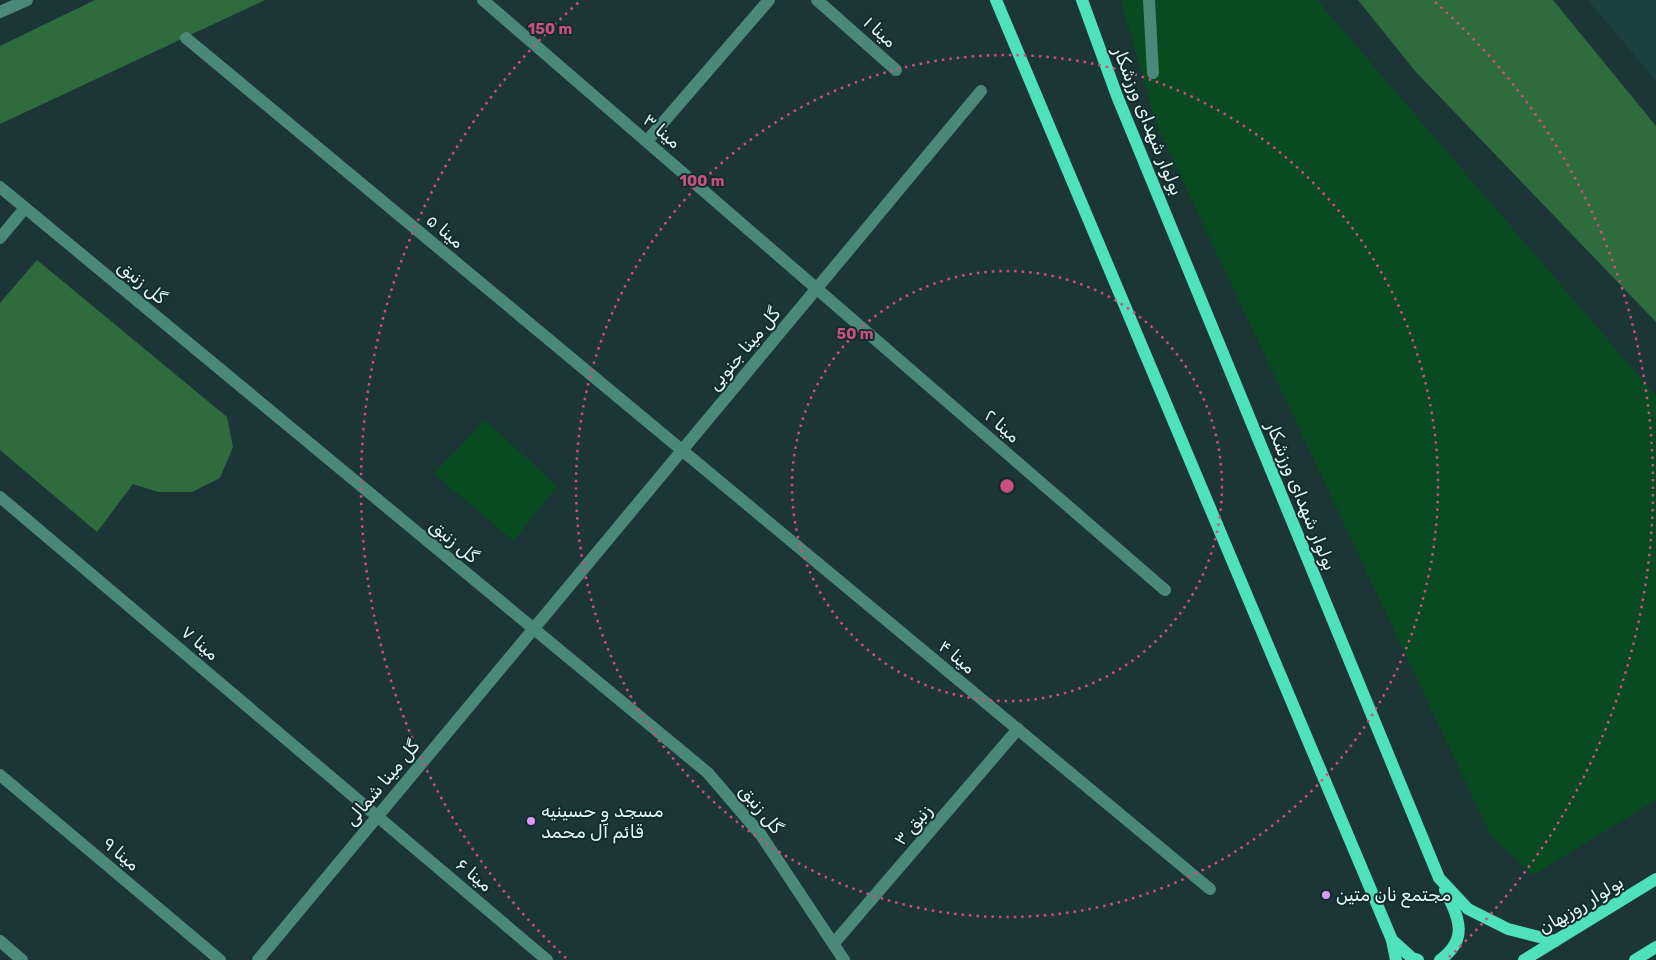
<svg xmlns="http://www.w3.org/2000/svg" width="1656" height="960" font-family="Rubik,'Noto Naskh Arabic',sans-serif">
  <rect width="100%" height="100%" fill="#1c3637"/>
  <polygon fill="#1b4041" points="1588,0 1656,0 1656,81"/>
  <g fill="#094b20">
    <polygon points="1121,0 1317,0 1656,396 1656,800 1533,875 1491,836 1156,124"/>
    <polygon points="485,420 557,486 514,541 434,474"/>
  </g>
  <g fill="#2e6c3e">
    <polygon points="95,0 265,0 0,124 0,46"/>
    <polygon points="1358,0 1553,0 1656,126 1656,322 1415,71"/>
    <polygon points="37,260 227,417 233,447 220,478 192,492 158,492 133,484 97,532 0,450 0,303"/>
  </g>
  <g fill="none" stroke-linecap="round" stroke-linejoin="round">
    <g stroke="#4a8977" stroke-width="12">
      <polyline points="483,0 1165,590"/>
      <polyline points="817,0 896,70"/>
      <polyline points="1149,0 1153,73"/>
      <polyline points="0,12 27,0"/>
      <polyline points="186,38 1210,889"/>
      <polyline points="647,141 769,0"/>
      <polyline points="0,187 708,773 761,835 844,960"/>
      <polyline points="0,238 25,208"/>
      <polyline points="0,497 547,960"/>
      <polyline points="0,775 220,960"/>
      <polyline points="0,941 22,960"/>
      <polyline points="834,943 1018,729"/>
      <polyline points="258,960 981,91"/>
    </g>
    <g stroke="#4fe0bd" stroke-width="12">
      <polyline points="996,0 1392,940 1396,960"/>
      <polyline points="1082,0 1117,96 1439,878 1468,909 1508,929 1555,941"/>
      <polyline points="1392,940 1412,958 1418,960"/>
      <path d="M1440,960C1470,938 1458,917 1445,890"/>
      <polyline points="1524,960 1656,879"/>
      <polyline points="1635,960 1656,947"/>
    </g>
  </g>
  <g fill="none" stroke="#cb5082" stroke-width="2.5" stroke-dasharray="2.5 5">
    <circle cx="1007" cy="486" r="215"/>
    <circle cx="1007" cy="486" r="431"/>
    <path d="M566 958A646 646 0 0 1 579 2M1435 2A646 646 0 0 1 1448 958"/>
  </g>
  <g fill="#dd99f3" stroke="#122c2d" stroke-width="2">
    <circle cx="531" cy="821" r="5"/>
    <circle cx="1326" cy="895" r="5"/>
  </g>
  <g text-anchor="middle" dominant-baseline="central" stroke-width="4" stroke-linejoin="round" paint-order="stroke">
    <g font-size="18" fill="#e7f6f7" stroke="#122c2d">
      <text transform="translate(880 32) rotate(42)">مینا ۱</text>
      <text transform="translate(1148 121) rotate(68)">بولوار شهدای ورزشکار</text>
      <text transform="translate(662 131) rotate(41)">مینا ۳</text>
      <text transform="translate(445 231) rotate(40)">مینا ۵</text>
      <text transform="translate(142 282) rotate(40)">گل زنبق</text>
      <text transform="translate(744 349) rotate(-50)">گل مینا جنوبی</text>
      <text transform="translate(1002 426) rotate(41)">مینا ۲</text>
      <text transform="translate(1301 496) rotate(68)">بولوار شهدای ورزشکار</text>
      <text transform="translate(454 541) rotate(40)">گل زنبق</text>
      <text transform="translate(200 643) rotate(40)">مینا ۷</text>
      <text transform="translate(957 657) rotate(40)">مینا ۴</text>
      <text transform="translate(382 783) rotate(-50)">گل مینا شمالی</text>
      <text transform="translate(761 809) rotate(51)">گل زنبق</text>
      <text transform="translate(913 825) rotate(-49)">زنبق ۳</text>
      <text transform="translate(121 854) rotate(40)">مینا ۹</text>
      <text transform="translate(474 875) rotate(40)">مینا ۶</text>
      <text transform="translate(1581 905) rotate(-31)">بولوار روزبهان</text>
    </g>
    <g font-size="18" fill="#e7f6f7" stroke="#122c2d" text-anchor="start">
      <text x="541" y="811">مسجد و حسینیه<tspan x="541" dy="21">قائم آل محمد</tspan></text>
      <text x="1336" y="895">مجتمع نان متین</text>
    </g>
  </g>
  <circle cx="1007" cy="486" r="8" fill="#cb5082" stroke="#122c2d" stroke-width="2.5"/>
  <g font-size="15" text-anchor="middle" font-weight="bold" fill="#cb5082" stroke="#122c2d" stroke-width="4" stroke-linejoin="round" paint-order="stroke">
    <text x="550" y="34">150 m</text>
    <text x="702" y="186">100 m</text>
    <text x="855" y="339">50 m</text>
  </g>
</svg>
